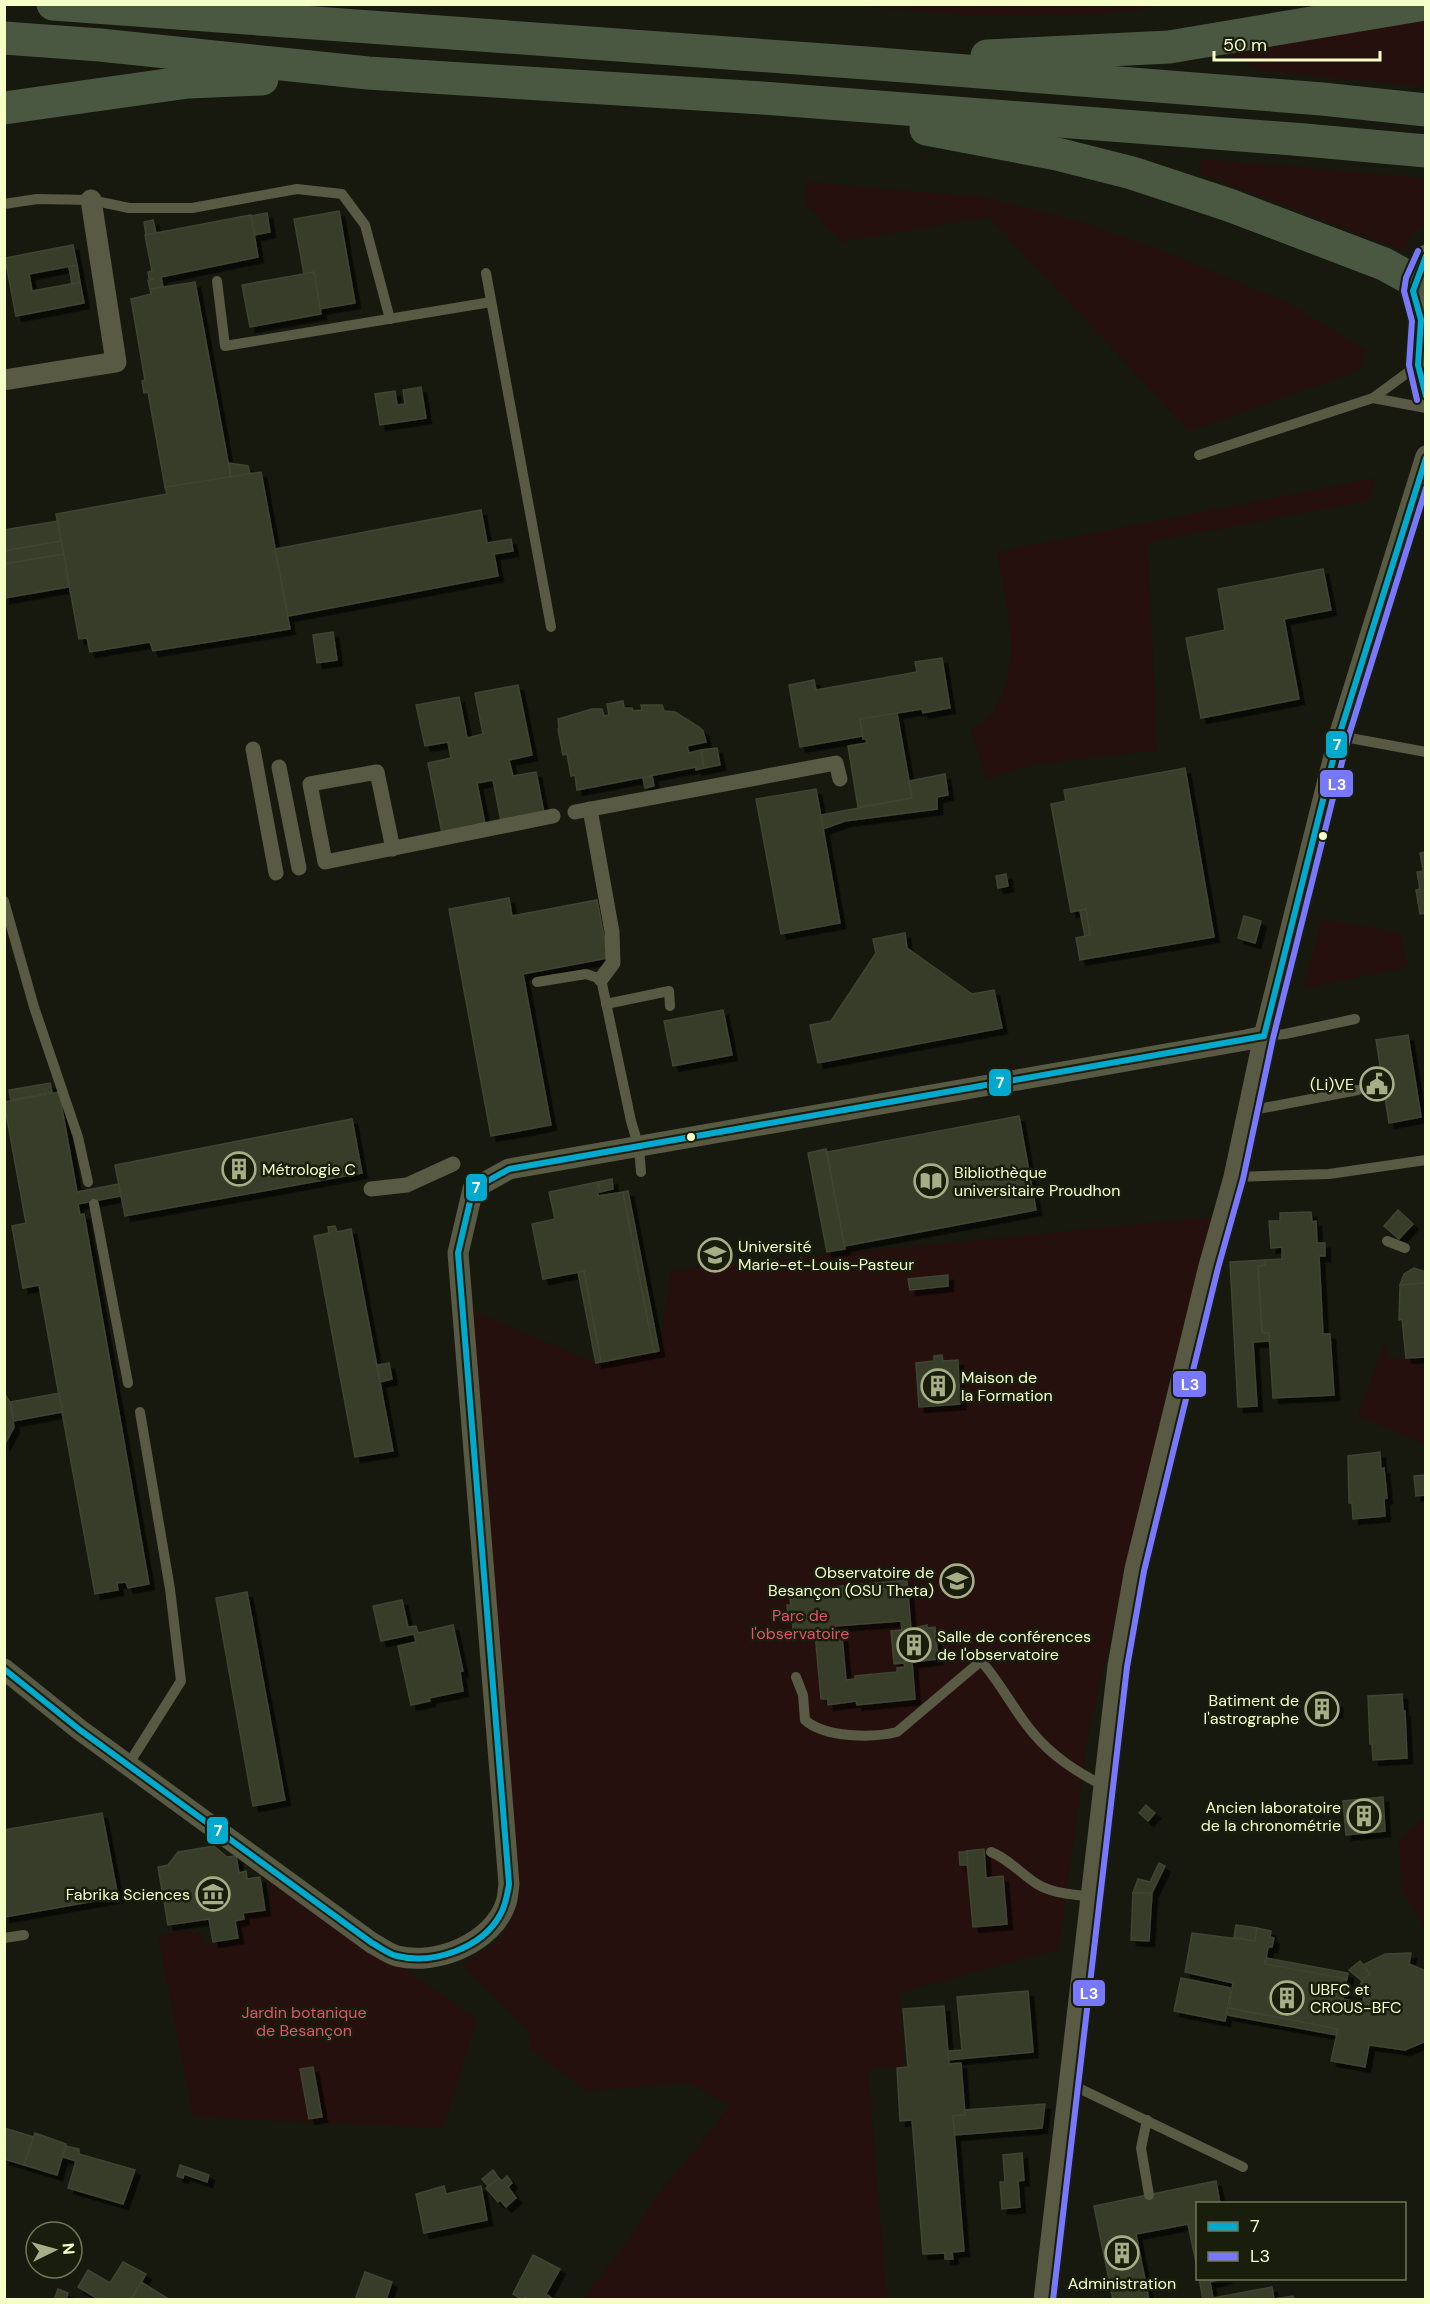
<svg xmlns="http://www.w3.org/2000/svg" width="1430" height="2304" font-family="'DM Sans',sans-serif">
  <defs>
    <filter id="shadow"><feDropShadow dx="5.5" dy="5.5" stdDeviation="0" flood-color="#0009"/></filter>
  </defs>
  <rect width="100%" height="100%" fill="#17190f"/>
  <g fill="#25100e">
    <polygon points="849,5 1169,5 1106,14 977,16"/>
    <polygon points="1425,15 1425,87 1256,70 1227,54"/>
    <polygon points="1201,159 1425,178 1425,225 1418,229 1402,250 1199,173"/>
    <polygon points="805,182 983,197 1079,221 1168,253 1286,302 1366,350 1361,370 1189,431 989,217 841,242 806,204"/>
    <path d="M1376,478L1368,501L1148,542L1157,750L1036,764L987,779L970,730C977,725 988,720 992,713C1025,664 1006,605 997,552Z"/>
    <polygon points="1322,919 1400,932 1408,967 1303,989"/>
    <polygon points="1211,1217 1089,1731 1059,1949 900,1993 904,2066 868,2069 887,2299 582,2299 629,2239 655,2199 730,2106 689,2083 586,2091 531,2049 529,2031 462,1965 502,1938 514,1910 516,1881 463,1307 596,1363 659,1351 671,1270"/>
    <polygon points="1386,1338 1388,1358 1425,1358 1425,1444 1357,1415"/>
    <polygon points="1425,1816 1425,1928 1402,1892 1399,1841"/>
    <polygon points="265,1871 477,2020 443,2128 193,2117 158,1936 188,1930 190,1934 201,1932 204,1945 241,1940 238,1922 248,1921 247,1914 272,1909"/>
  </g>
  <g fill="#393c2c" stroke="#404431" stroke-width="1.5" fill-rule="evenodd" filter="url(#shadow)">
    <polygon points="339,211 355,303 320,309 314,272 304,274 294,219"/>
    <polygon points="267,213 270,232 254,235 251,216"/>
    <polygon points="251,215 258,257 161,277 163,287 150,289 148,280 154,279 149,278 148,272 152,271 145,235"/>
    <polygon points="153,220 156,233 146,235 144,222"/>
    <polygon points="73,245 77,265 29,274 32,291 80,282 84,303 16,316 5,258"/>
    <polygon points="77,265 80,282 72,284 69,267"/>
    <polygon points="314,272 321,314 250,327 242,285"/>
    <polygon points="195,282 231,478 165,487 148,392 144,393 142,381 145,380 131,299 151,294 150,289"/>
    <polygon points="421,387 426,418 380,425 375,394 395,391 397,405 405,404 403,390"/>
    <polygon points="229,463 248,466 250,474 231,478"/>
    <polygon points="261,472 290,629 153,651 150,642 90,652 87,638 79,639 56,514 167,494 165,487"/>
    <polygon points="481,510 487,543 511,539 513,551 494,554 498,576 288,616 275,549"/>
    <polygon points="58,521 61,541 4,551 4,530"/>
    <polygon points="61,541 64,554 4,564 4,551"/>
    <polygon points="64,554 69,587 4,598 4,564"/>
    <polygon points="1323,569 1331,610 1284,619 1299,699 1201,718 1186,638 1225,630 1218,589"/>
    <polygon points="333,632 337,660 317,663 313,635"/>
    <polygon points="942,658 950,708 923,713 922,709 860,719 863,736 800,747 789,685 814,680 816,690 917,672 915,662"/>
    <polygon points="518,685 532,755 509,760 513,776 536,772 544,813 501,821 493,780 477,783 485,824 442,833 428,763 451,758 448,742 425,746 416,705 459,697 467,738 483,734 475,693"/>
    <polygon points="623,701 624,708 632,708 633,711 642,710 641,705 662,705 664,711 675,712 699,727 703,731 706,742 687,746 689,753 701,750 704,768 696,770 696,767 577,790 575,775 571,776 567,754 563,755 558,729 559,728 558,719 592,709 602,709 604,716 609,715 607,704"/>
    <polygon points="897,713 912,798 858,807 848,746 867,743 866,739 863,739 860,719"/>
    <polygon points="717,748 720,765 704,768 701,750"/>
    <polygon points="1185,768 1214,937 1080,960 1076,938 1090,935 1086,909 1071,912 1051,804 1066,801 1064,790"/>
    <polygon points="945,774 948,795 937,797 937,809 845,821 823,829 821,815 912,798 909,781"/>
    <polygon points="652,776 654,786 645,788 643,778"/>
    <polygon points="816,789 840,923 781,934 756,799"/>
    <polygon points="1426,852 1426,885 1420,853"/>
    <polygon points="1423,871 1426,886 1426,913 1420,914 1416,890 1420,889 1417,872"/>
    <polygon points="1006,874 1008,886 998,888 996,876"/>
    <polygon points="509,898 512,916 597,900 608,958 523,974 551,1125 491,1136 449,909"/>
    <polygon points="1086,909 1090,935 1085,936 1080,911"/>
    <polygon points="1244,916 1261,921 1255,943 1238,938"/>
    <polygon points="905,933 907,948 972,994 994,990 1002,1028 818,1063 810,1025 831,1021 876,953 873,939"/>
    <polygon points="723,1010 732,1055 673,1066 664,1021"/>
    <polygon points="1408,1035 1421,1117 1389,1123 1376,1040"/>
    <polygon points="50,1083 52,1092 11,1100 9,1090"/>
    <polygon points="59,1092 77,1192 119,1184 121,1196 78,1204 80,1215 84,1214 149,1584 128,1588 126,1582 117,1583 118,1590 95,1594 39,1285 23,1288 12,1226 26,1223 4,1102"/>
    <polygon points="1019,1116 1036,1210 844,1246 827,1152"/>
    <polygon points="352,1119 362,1173 125,1216 115,1165"/>
    <polygon points="826,1149 845,1249 827,1252 808,1153"/>
    <polygon points="612,1179 613,1189 600,1192 598,1182"/>
    <polygon points="598,1182 598,1196 623,1192 654,1352 601,1362 584,1271 543,1279 532,1224 555,1219 549,1192"/>
    <polygon points="628,1191 659,1351 654,1352 623,1192"/>
    <polygon points="1398,1210 1413,1224 1399,1239 1384,1226"/>
    <polygon points="1311,1212 1312,1222 1316,1221 1317,1243 1325,1243 1325,1256 1319,1256 1323,1334 1330,1334 1334,1395 1273,1398 1269,1333 1262,1333 1258,1266 1265,1265 1265,1260 1282,1259 1282,1247 1271,1248 1269,1221 1280,1221 1280,1213"/>
    <polygon points="335,1226 337,1232 351,1229 393,1451 355,1457 314,1236 329,1233 328,1227"/>
    <polygon points="1265,1260 1265,1265 1258,1266 1262,1333 1269,1333 1269,1341 1253,1342 1257,1406 1238,1407 1230,1262"/>
    <polygon points="1414,1268 1426,1272 1426,1283 1400,1285 1404,1274"/>
    <polygon points="584,1271 601,1362 596,1363 578,1272"/>
    <polygon points="948,1275 948,1286 910,1290 908,1279"/>
    <polygon points="1426,1283 1426,1357 1406,1358 1402,1319 1399,1320 1400,1285"/>
    <polygon points="942,1355 943,1361 958,1360 960,1404 919,1407 916,1363 934,1361 934,1356"/>
    <polygon points="389,1363 392,1379 380,1382 377,1365"/>
    <polygon points="4,1393 10,1402 14,1427 4,1446"/>
    <polygon points="59,1393 63,1412 14,1421 10,1402"/>
    <polygon points="1380,1452 1381,1469 1384,1468 1387,1498 1384,1499 1385,1516 1353,1519 1352,1503 1349,1503 1348,1456"/>
    <polygon points="1426,1475 1426,1495 1416,1496 1414,1476"/>
    <path d="M907,1580L911,1629L927,1625V1628L935,1627L938,1659L912,1662L915,1699L857,1705L856,1701L828,1705V1699H821L815,1633L823,1632V1628L793,1630L792,1616H788L787,1605H791L789,1591ZM901,1621L902,1630L891,1631L894,1664L904,1663L905,1667L897,1668V1672L855,1676V1679L846,1680L842,1636H836L835,1626ZM934,1628L937,1658L894,1663L892,1631Z"/>
    <polygon points="247,1592 285,1800 253,1806 216,1598"/>
    <polygon points="402,1600 408,1627 416,1626 418,1633 453,1625 463,1671 460,1672 463,1691 429,1698 430,1701 411,1705 398,1646 416,1642 414,1634 381,1641 373,1606"/>
    <polygon points="934,1628 937,1658 894,1663 892,1631"/>
    <polygon points="1402,1694 1403,1712 1405,1711 1407,1758 1373,1760 1372,1744 1370,1744 1368,1696"/>
    <polygon points="1317,1698 1327,1703 1337,1702 1337,1712 1328,1713 1320,1720 1311,1718 1306,1711 1307,1704 1311,1700"/>
    <polygon points="1383,1797 1385,1831 1346,1835 1343,1801"/>
    <polygon points="1146,1805 1155,1813 1148,1821 1139,1813"/>
    <polygon points="102,1813 118,1897 4,1917 4,1830"/>
    <polygon points="214,1846 227,1857 236,1856 239,1873 246,1871 247,1879 260,1877 265,1910 243,1913 244,1919 235,1921 238,1938 213,1942 209,1919 168,1925 158,1867 168,1865 178,1852"/>
    <polygon points="984,1849 986,1878 1003,1876 1007,1924 973,1927 966,1851"/>
    <polygon points="959,1852 967,1852 968,1865 960,1865"/>
    <polygon points="1159,1863 1165,1866 1152,1893 1133,1893 1138,1879 1150,1882"/>
    <polygon points="1133,1893 1152,1893 1149,1941 1131,1940"/>
    <polygon points="1236,1925 1257,1928 1255,1941 1234,1937"/>
    <polygon points="1257,1928 1271,1931 1270,1937 1274,1938 1272,1947 1268,1947 1265,1964 1347,1977 1343,1999 1363,2003 1364,1996 1355,1995 1362,1981 1370,1974 1363,1965 1385,1954 1411,1953 1409,1964 1426,1971 1426,2041 1405,2050 1369,2045 1365,2067 1331,2061 1338,2029 1229,2008 1233,1983 1185,1972 1192,1933 1255,1941"/>
    <polygon points="1266,1958 1348,1973 1347,1979 1265,1964"/>
    <polygon points="1360,1961 1370,1974 1362,1981 1349,1970"/>
    <polygon points="1181,1978 1231,1988 1225,2021 1174,2011"/>
    <polygon points="1028,1991 1033,2052 948,2060 948,2051 962,2050 957,1997"/>
    <polygon points="944,2006 949,2064 961,2063 965,2115 953,2116 964,2251 952,2252 953,2259 945,2259 945,2253 923,2254 912,2120 900,2121 897,2068 908,2067 903,2009"/>
    <polygon points="1227,2008 1229,2008 1338,2029 1336,2035 1228,2015"/>
    <polygon points="313,2067 322,2117 309,2119 300,2069"/>
    <polygon points="1045,2104 1042,2128 955,2135 953,2116 965,2115 965,2110"/>
    <polygon points="4,2128 34,2137 24,2165 4,2159"/>
    <polygon points="35,2133 66,2144 57,2175 24,2165"/>
    <polygon points="66,2146 79,2149 79,2154 135,2170 123,2204 68,2188 76,2161 63,2157"/>
    <polygon points="1022,2153 1024,2180 1018,2181 1020,2207 1002,2209 1000,2182 1005,2182 1003,2155"/>
    <polygon points="180,2165 209,2175 207,2182 184,2174 183,2178 177,2176"/>
    <polygon points="493,2170 499,2178 488,2186 482,2179"/>
    <polygon points="507,2176 512,2183 508,2187 516,2198 506,2207 500,2200 498,2202 486,2188 499,2178 502,2181"/>
    <polygon points="1216,2181 1220,2204 1198,2204 1198,2272 1188,2224 1136,2234 1149,2300 1113,2300 1094,2206"/>
    <polygon points="444,2186 446,2194 481,2186 487,2220 424,2233 416,2194"/>
    <polygon points="533,2255 560,2269 546,2294 555,2300 530,2300 525,2297 523,2300 513,2294"/>
    <polygon points="123,2262 146,2274 131,2300 100,2300 78,2287 88,2270 110,2283"/>
    <polygon points="365,2272 392,2282 386,2300 355,2300"/>
    <polygon points="1199,2278 1227,2278 1210,2282 1213,2298 1272,2287 1274,2299 1293,2296 1294,2300 1203,2300"/>
    <polygon points="141,2282 167,2298 166,2300 131,2300"/>
    <polygon points="58,2289 68,2293 66,2300 54,2300"/>
  </g>
  <g fill="none" stroke-linecap="round" stroke-linejoin="round">
    <g stroke="#585a43" stroke-width="10">
      <polyline points="4,204 37,199 91,200 129,208 192,208 297,189 342,194 365,225 390,319"/>
      <polyline points="486,273 551,627"/>
      <polyline points="217,281 225,346 491,302"/>
      <polyline points="1373,398 1426,408"/>
      <polyline points="1199,455 1373,398 1418,365"/>
      <polyline points="1339,736 1426,752"/>
      <polyline points="4,901 34,1007 78,1137 88,1182"/>
      <polyline points="537,982 586,974 601,979 631,1121 639,1148 641,1172"/>
      <polyline points="606,1004 669,991 670,1006"/>
      <polyline points="1264,1036 1285,1034 1355,1019"/>
      <polyline points="1248,1111 1358,1090"/>
      <polyline points="1234,1177 1329,1174 1426,1160"/>
      <polyline points="94,1204 128,1383"/>
      <polyline points="1387,1241 1405,1248"/>
      <path d="M796,1677L803,1695L805,1720C825,1738 873,1738 897,1732L981,1661C1001,1683 1014,1711 1033,1733C1053,1757 1077,1772 1104,1786"/>
      <polyline points="128,1765 181,1681 170,1589 140,1412"/>
      <path d="M991,1852C1009,1859 1021,1874 1037,1884C1053,1894 1074,1894 1092,1897"/>
      <polyline points="4,1938 24,1935"/>
      <polyline points="1070,2084 1243,2167"/>
      <polyline points="1147,2120 1141,2148 1149,2195"/>
    </g>
    <g stroke="#585a43" stroke-width="15">
      <polyline points="253,749 276,873"/>
      <polyline points="279,767 299,868"/>
      <polyline points="590,809 612,932 613,963 601,979"/>
      <polyline points="575,812 836,763 840,779"/>
      <polyline points="393,849 377,772 310,784 325,862 553,816"/>
      <polyline points="371,1189 407,1185 453,1164"/>
    </g>
    <g stroke="#585a43" stroke-width="21">
      <path d="M1426,255C1411,276 1410,305 1426,325"/>
      <polyline points="1421,320 1418,365 1426,398"/>
      <polyline points="4,380 116,362 91,200"/>
      <path d="M4,1669L80,1730L372,1943C380,1947 389,1954 397,1956C436,1966 493,1943 506,1903C508,1897 508,1890 509,1884L458,1253L473,1189L509,1169L1246,1040L1264,1036"/>
      <polyline points="1044,2300 1118,1666 1135,1569 1209,1266 1234,1177 1264,1036 1339,736 1426,456"/>
    </g>
    <g stroke="#4a5842" stroke-width="33">
      <polyline points="53,4 866,63 1322,99 1426,110"/>
      <polyline points="4,38 100,45 368,73 762,98 1305,140 1426,151"/>
      <polyline points="987,56 1169,47 1425,4"/>
      <polyline points="4,108 188,82 262,79"/>
      <polyline points="926,129 1057,154 1132,173 1229,205 1384,264 1415,281"/>
    </g>
    <defs>
      <g id="bus-1">
        <polyline points="1426,256 1413,291 1421,320 1418,365 1426,396"/>
        <polyline points="1264,1036 1339,736 1426,458"/>
        <path d="M4,1669L80,1730L372,1943C380,1947 388,1954 397,1956C433,1965 482,1948 500,1915C506,1905 507,1895 509,1884L458,1253L473,1189L509,1169L1264,1036"/>
      </g>
      <g id="bus-2">
        <polyline points="1417,400 1409,365 1412,321 1404,291 1406,278 1418,251"/>
        <polyline points="1053,2300 1127,1667 1144,1571 1218,1268 1243,1179 1273,1038 1348,738 1426,488"/>
      </g>
    </defs>
    <use href="#bus-1" stroke="#191d0b" stroke-width="10"/>
    <use href="#bus-2" stroke="#191d0b" stroke-width="10"/>
    <use href="#bus-1" stroke="#00a9ce" stroke-width="6"/>
    <use href="#bus-2" stroke="#7878ff" stroke-width="6"/>
  </g>
  <defs>
    <symbol id="civic-ring" viewBox="-11 -11 22 22"><circle r="9.5" fill="#191d0b" stroke="#a7ae87" stroke-width="1.5"/><path d="M-.6-6.5H3V-4.5H.6V-3L4-1V1h2V6H-6V1h2V-1L-.6-3ZM-1.2 2.5V6h2.4V2.5Z" fill="#a7ae87"/></symbol>
    <symbol id="building-ring" viewBox="-11 -11 22 22"><circle r="9.5" fill="#191d0b" stroke="#a7ae87" stroke-width="1.5"/><path d="M-4-6H4V6H1V3H-1V6H-4ZM-2.5-4.3h1.7v1.8h-1.7ZM.8-4.3h1.7v1.8H.8ZM-2.5-1h1.7V.8h-1.7ZM.8-1h1.7V.8H.8Z" fill="#a7ae87"/></symbol>
    <symbol id="library-ring" viewBox="-11 -11 22 22"><circle r="9.5" fill="#191d0b" stroke="#a7ae87" stroke-width="1.5"/><path d="M-6-4Q-3-5.5-.7-3.5V5Q-3 3-6 4ZM6-4Q3-5.5 .7-3.5V5Q3 3 6 4Z" fill="#a7ae87"/></symbol>
    <symbol id="university-ring" viewBox="-11 -11 22 22"><circle r="9.5" fill="#191d0b" stroke="#a7ae87" stroke-width="1.5"/><path d="M0-5L7-2L0 1L-7-2ZM-4 1L0 2.5L4 1V4Q0 6-4 4Z" fill="#a7ae87"/></symbol>
    <symbol id="museum-ring" viewBox="-11 -11 22 22"><circle r="9.5" fill="#191d0b" stroke="#a7ae87" stroke-width="1.5"/><path d="M0-6L6-3V-2H-6V-3ZM-5-1h2V3h-2ZM-1-1h2V3h-2ZM3-1h2V3H3ZM-6 4H6V6H-6Z" fill="#a7ae87"/></symbol>
  </defs>
  <g fill-rule="evenodd">
    <use href="#civic-ring" x="1358" y="1065" width="38" height="38"/>
    <use href="#building-ring" x="220" y="1150" width="38" height="38"/>
    <use href="#library-ring" x="912" y="1162" width="38" height="38"/>
    <use href="#university-ring" x="696" y="1236" width="38" height="38"/>
    <use href="#building-ring" x="919" y="1367" width="38" height="38"/>
    <use href="#university-ring" x="938" y="1562" width="38" height="38"/>
    <use href="#building-ring" x="895" y="1626" width="38" height="38"/>
    <use href="#building-ring" x="1303" y="1690" width="38" height="38"/>
    <use href="#building-ring" x="1345" y="1797" width="38" height="38"/>
    <use href="#museum-ring" x="194" y="1875" width="38" height="38"/>
    <use href="#building-ring" x="1268" y="1979" width="38" height="38"/>
    <use href="#building-ring" x="1103" y="2234" width="38" height="38"/>
  </g>
  <g fill="#f5ffc7" stroke="#191d0b" stroke-width="2">
    <circle cx="1323" cy="836" r="5"/>
    <circle cx="691" cy="1137" r="5"/>
  </g>
  <g text-anchor="middle" dominant-baseline="central" stroke-width="5" stroke-linejoin="round" paint-order="stroke">
    <g font-size="16" fill="#f5ffc7" stroke="#191d0b" text-anchor="start">
      <text x="1354" y="1084" text-anchor="end">(Li)VE</text>
      <text x="262" y="1169">Métrologie C</text>
      <text x="954" y="1172">Bibliothèque<tspan x="954" dy="18">universitaire Proudhon</tspan></text>
      <text x="738" y="1246">Université<tspan x="738" dy="18">Marie-et-Louis-Pasteur</tspan></text>
      <text x="961" y="1377">Maison de<tspan x="961" dy="18">la Formation</tspan></text>
      <text x="934" y="1572" text-anchor="end">Observatoire de<tspan x="934" dy="18">Besançon (OSU Theta)</tspan></text>
      <text x="937" y="1636">Salle de conférences<tspan x="937" dy="18">de l'observatoire</tspan></text>
      <text x="1299" y="1700" text-anchor="end">Batiment de<tspan x="1299" dy="18">l'astrographe</tspan></text>
      <text x="1341" y="1807" text-anchor="end">Ancien laboratoire<tspan x="1341" dy="18">de la chronométrie</tspan></text>
      <text x="190" y="1894" text-anchor="end">Fabrika Sciences</text>
      <text x="1310" y="1989">UBFC et<tspan x="1310" dy="18">CROUS-BFC</tspan></text>
      <text x="1122" y="2283" text-anchor="middle">Administration</text>
    </g>
    <g font-size="16" fill="#df536c" stroke="#191d0b">
      <text x="800" y="1615">Parc de<tspan x="800" dy="18">l'observatoire</tspan></text>
      <text x="304" y="2012">Jardin botanique<tspan x="304" dy="18">de Besançon</tspan></text>
    </g>
  </g>
  <g stroke="#191d0b" stroke-width="2">
    <rect x="1325" y="730" width="23" height="29" rx="6" fill="#00a9ce"/>
    <rect x="1319" y="769" width="35" height="29" rx="6" fill="#7878ff"/>
    <rect x="988" y="1068" width="24" height="29" rx="6" fill="#00a9ce"/>
    <rect x="465" y="1173" width="23" height="29" rx="6" fill="#00a9ce"/>
    <rect x="1172" y="1370" width="35" height="28" rx="6" fill="#7878ff"/>
    <rect x="206" y="1816" width="23" height="29" rx="6" fill="#00a9ce"/>
    <rect x="1072" y="1979" width="34" height="28" rx="6" fill="#7878ff"/>
  </g>
  <g font-size="16" text-anchor="middle" font-weight="bold" fill="#fff">
    <text x="1337" y="750">7</text>
    <text x="1337" y="790">L3</text>
    <text x="1000" y="1088">7</text>
    <text x="476" y="1193">7</text>
    <text x="1190" y="1390">L3</text>
    <text x="218" y="1836">7</text>
    <text x="1089" y="1999">L3</text>
  </g>
  <rect width="1430" height="2304" fill="none" stroke="#f5ffc7" stroke-width="12"/>
  <rect x="1196" y="2202" width="210" height="78" fill="#191d0b" stroke="#717756" stroke-width="1.5"/>
  <rect x="1208" y="2222" width="30" height="9" fill="#00a9ce" stroke="#717756" stroke-width="1.5"/>
  <text x="1250" y="2232" font-size="18" fill="#f5ffc7">7</text>
  <rect x="1208" y="2252" width="30" height="9" fill="#7878ff" stroke="#717756" stroke-width="1.5"/>
  <text x="1250" y="2262" font-size="18" fill="#f5ffc7">L3</text>
  <g transform="translate(54 2250) rotate(85)"><circle r="28" fill="#191d0b" stroke="#717756" stroke-width="1.5"/>
  <path d="M0-4.5L10 22L0 15L-10 22Z" fill="#a7ae87"/>
  <text y="-9" font-size="16" font-weight="bold" text-anchor="middle" fill="#f5ffc7">N</text>
  </g>
  <path d="M1214 51v9h166v-9" fill="none" stroke="#f5ffc7" stroke-width="3"/>
  <text x="1223" y="51" font-size="18" fill="#f5ffc7" stroke="#191d0b" stroke-width="4.5" paint-order="stroke">50 m</text>
</svg>
